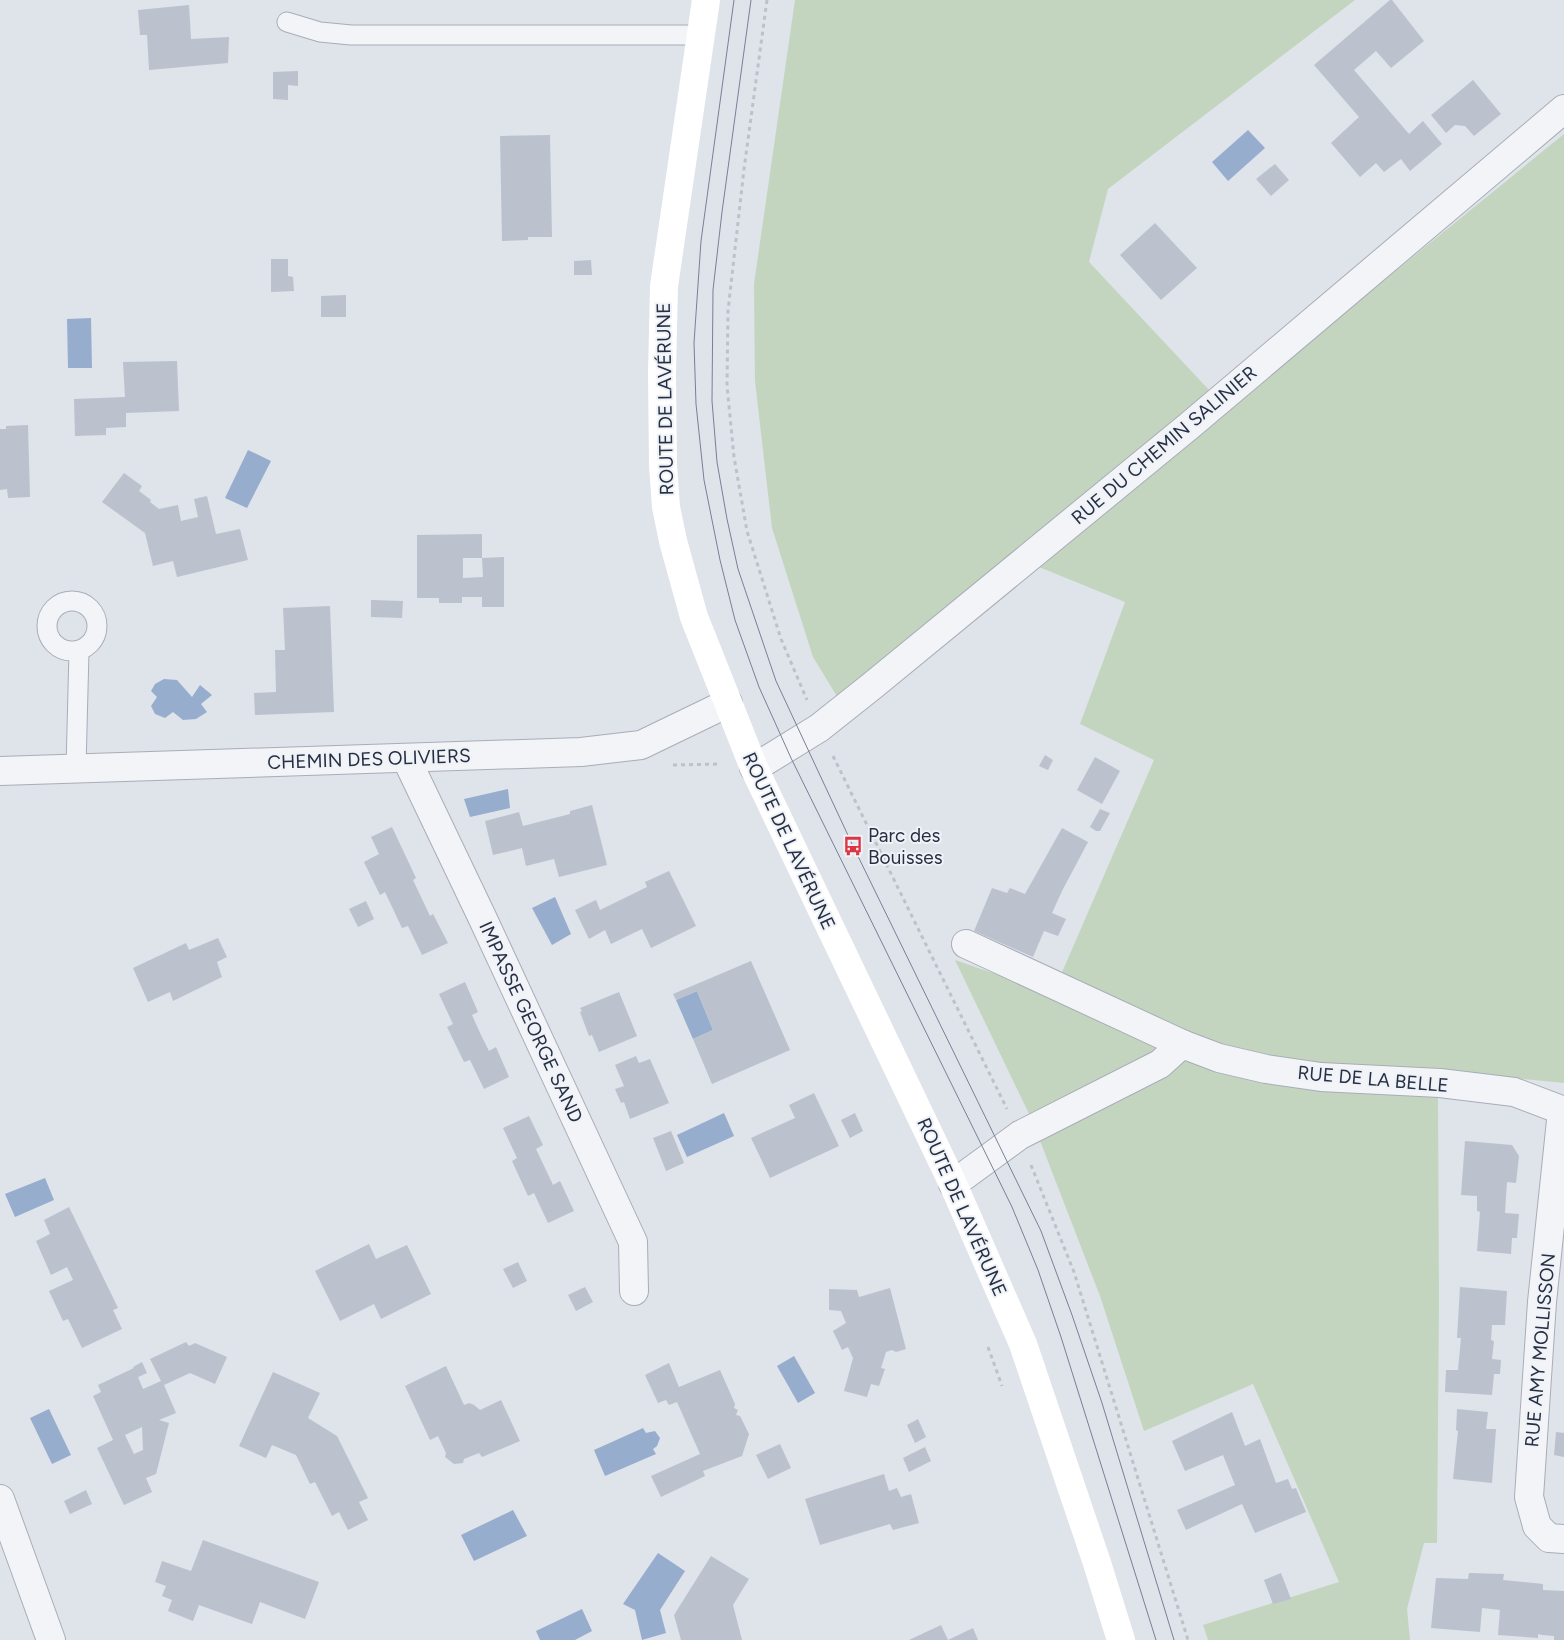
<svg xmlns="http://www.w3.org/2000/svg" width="1564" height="1640" font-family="Figtree,sans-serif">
  <rect width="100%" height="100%" fill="#dfe3ea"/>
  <g fill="#c3d5bf">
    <polygon points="795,0 1355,0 1108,189 1089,262 1210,391 838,698 813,657 772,528 755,381 754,284"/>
    <polygon points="1564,134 1564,1083 1436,1070 1438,1097 1439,1301 1437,1543 1424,1543 1407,1609 1410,1640 1208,1640 1203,1625 1339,1582 1253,1384 1144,1431 1100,1296 1032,1120 955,960 1051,993 1063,970 1154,760 1080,724 1125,602 1034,565"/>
  </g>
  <g fill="#96adce">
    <polygon points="1248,130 1265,148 1228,181 1212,162"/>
    <polygon points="91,318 92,368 68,368 67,319"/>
    <polygon points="248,450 271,461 247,508 225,498"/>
    <polygon points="164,679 177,680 192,697 200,685 212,695 201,704 207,712 196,719 183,720 173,712 165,718 155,714 151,706 157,697 151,691 155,684"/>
    <polygon points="508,789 510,808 470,817 464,799"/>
    <polygon points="555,897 571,934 552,945 532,908"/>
    <polygon points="697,991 713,1030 693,1039 676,1000"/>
    <polygon points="724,1113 734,1136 687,1157 677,1135"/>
    <polygon points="45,1178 54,1200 15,1217 5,1194"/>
    <polygon points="794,1356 815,1393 798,1403 777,1366"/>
    <polygon points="49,1409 71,1455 52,1464 30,1418"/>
    <polygon points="643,1428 646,1433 655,1431 660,1438 657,1446 653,1449 656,1454 605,1476 594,1450"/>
    <polygon points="513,1510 527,1536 474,1561 461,1535"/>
    <polygon points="658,1553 685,1571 660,1610 666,1633 642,1640 635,1610 623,1604"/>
    <polygon points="582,1609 592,1631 575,1640 540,1640 536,1631"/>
  </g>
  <g fill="#bcc1ce" fill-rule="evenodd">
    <polygon points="1390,0 1392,0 1424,41 1391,68 1376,51 1354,70 1409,134 1423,121 1442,144 1410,171 1401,159 1384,172 1376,163 1360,177 1331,143 1359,117 1314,65"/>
    <polygon points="189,5 191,39 229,37 228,63 149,70 147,35 140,35 138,10"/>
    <polygon points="298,71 298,86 288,85 288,100 273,99 273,72"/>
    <polygon points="1473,80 1501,114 1474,136 1465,126 1455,125 1446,133 1431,115"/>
    <polygon points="550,135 552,237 528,237 528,240 502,241 500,136"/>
    <polygon points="1275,164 1289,180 1271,196 1256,179"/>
    <polygon points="1155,223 1197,268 1161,300 1120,255"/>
    <polygon points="271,259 288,259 288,276 293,277 294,291 271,292"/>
    <polygon points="591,260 592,275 574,275 574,261"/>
    <polygon points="346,295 346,317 321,317 321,296"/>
    <polygon points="177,361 179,411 126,413 126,427 106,428 106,435 75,436 74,399 125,397 123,362"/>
    <polygon points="28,425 30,497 8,498 7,489 0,490 0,429 6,429 6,426"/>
    <polygon points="124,473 142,486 139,491 151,500 150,502 159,509 178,505 181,521 198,517 194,499 207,496 216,534 240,529 248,560 177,577 173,561 153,566 145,533 102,502"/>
    <polygon points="482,534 482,558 463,558 463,578 483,577 482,558 504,557 504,607 482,607 482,597 462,597 462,603 439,603 439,598 417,598 417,535"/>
    <polygon points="371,600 403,601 402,618 371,617"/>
    <polygon points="330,606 334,712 255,715 254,693 276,692 275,650 285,650 283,608"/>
    <polygon points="1045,755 1053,760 1048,770 1039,766"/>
    <polygon points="1095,757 1120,771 1102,804 1077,790"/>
    <polygon points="592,805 607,865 559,877 554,859 526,866 522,848 493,855 485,821 519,812 523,826 570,814 570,811"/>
    <polygon points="1100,809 1110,813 1100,831 1096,831 1090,827"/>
    <polygon points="392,827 416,878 413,880 430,916 433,914 448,943 422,955 408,926 402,928 385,892 380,895 364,862 379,854 371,837"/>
    <polygon points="1062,828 1088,842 1062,891 1052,913 1066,919 1058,936 1044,931 1033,957 974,931 992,888 1007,893 1010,888 1025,894"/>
    <polygon points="669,871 696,926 651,948 642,929 611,944 605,930 589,939 575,910 596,900 600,910 647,887 645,882"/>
    <polygon points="366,901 374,919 358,927 349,909"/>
    <polygon points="218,938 227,957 217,962 222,977 173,1001 170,992 148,1002 133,968 186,943 189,950"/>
    <polygon points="751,961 790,1050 712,1084 693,1039 713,1030 697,991 676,1000 673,994"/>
    <polygon points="465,982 478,1012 472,1015 480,1033 489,1051 496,1047 509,1077 484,1089 470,1060 464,1062 447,1027 453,1024 439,994"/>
    <polygon points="619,992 637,1036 599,1052 592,1035 589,1036 580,1012 582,1011 580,1008"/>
    <polygon points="636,1056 639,1063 650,1059 669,1103 630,1119 624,1102 621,1103 615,1089 624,1086 615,1065"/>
    <polygon points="814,1093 839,1146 770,1178 751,1138 795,1118 789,1105"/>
    <polygon points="855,1113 863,1131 850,1138 841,1120"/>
    <polygon points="529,1116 543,1145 536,1149 553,1185 560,1181 574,1211 548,1223 534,1193 528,1196 512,1161 517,1158 503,1128"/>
    <polygon points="671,1131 684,1163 666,1171 653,1138"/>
    <polygon points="1465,1141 1512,1145 1519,1156 1516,1183 1507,1182 1505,1213 1519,1214 1517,1238 1512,1238 1511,1254 1477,1251 1480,1212 1477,1211 1477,1196 1461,1195"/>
    <polygon points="69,1207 118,1308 113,1310 122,1329 82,1348 68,1319 63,1321 49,1291 73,1280 67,1267 51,1275 36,1241 50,1234 44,1220"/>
    <polygon points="369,1244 376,1259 407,1245 431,1294 381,1319 374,1304 340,1321 315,1271"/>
    <polygon points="518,1262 527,1281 513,1288 503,1269"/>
    <polygon points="585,1287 593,1302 576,1311 568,1295"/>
    <polygon points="1460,1287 1507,1291 1505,1325 1492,1325 1491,1340 1494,1341 1492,1359 1501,1360 1500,1374 1494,1374 1492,1395 1445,1392 1446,1370 1458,1370 1461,1338 1457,1338"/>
    <polygon points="890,1288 906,1349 896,1352 892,1350 886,1352 881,1368 885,1369 879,1386 871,1384 867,1397 844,1391 853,1358 848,1347 842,1350 833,1331 846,1323 841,1311 829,1310 829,1289 857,1290 859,1297"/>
    <path d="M186,1342L189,1346L195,1343L227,1357L215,1384L190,1373L164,1385L176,1413L159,1420L169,1423L156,1474L146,1478L152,1492L124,1505L97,1448L113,1440L93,1396L101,1392L98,1385L134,1368L133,1367L142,1362L147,1373L138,1377L143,1389L161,1381L150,1359ZM142,1427L143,1450L134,1454L125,1435Z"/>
    <polygon points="669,1363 679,1387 720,1370 735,1404 734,1408 738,1410 736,1415 740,1416 749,1434 742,1456 703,1471 705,1476 661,1497 651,1476 700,1454 677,1402 669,1405 666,1400 658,1403 645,1375"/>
    <polygon points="446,1366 464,1405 469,1403 474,1405 480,1410 501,1400 520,1441 482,1457 479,1453 464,1459 463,1463 454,1464 445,1457 446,1453 438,1436 430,1440 405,1386"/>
    <polygon points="273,1372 320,1393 308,1418 337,1436 368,1498 359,1502 368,1520 348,1530 339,1512 332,1516 315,1482 310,1484 296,1455 272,1445 266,1458 239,1446"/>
    <polygon points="1457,1409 1488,1412 1486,1429 1496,1429 1492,1483 1453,1479 1458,1431 1456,1430"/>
    <polygon points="1232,1412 1245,1446 1260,1439 1276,1483 1288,1479 1292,1489 1296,1488 1306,1512 1255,1533 1242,1504 1186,1530 1177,1510 1235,1485 1223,1455 1185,1471 1172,1441"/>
    <polygon points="918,1419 926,1437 915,1443 907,1425"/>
    <polygon points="1556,1432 1564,1433 1564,1457 1554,1455"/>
    <polygon points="780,1444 791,1468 768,1479 756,1455"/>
    <polygon points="925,1447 931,1461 909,1472 903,1458"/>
    <polygon points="884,1474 889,1491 897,1488 901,1497 911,1494 919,1523 893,1530 890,1524 820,1545 805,1499"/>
    <polygon points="86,1490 92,1504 70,1514 64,1501"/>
    <polygon points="203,1540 319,1582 305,1619 260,1602 252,1624 199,1605 193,1621 168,1611 172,1600 162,1596 166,1586 155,1582 162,1561 191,1571"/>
    <polygon points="711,1556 749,1579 733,1605 742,1640 681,1640 674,1615"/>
    <polygon points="1281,1573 1291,1599 1273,1604 1264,1580"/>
    <polygon points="1469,1573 1504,1574 1503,1580 1543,1584 1543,1590 1564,1591 1564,1640 1554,1640 1554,1636 1542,1635 1538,1634 1538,1638 1498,1635 1500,1610 1482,1608 1480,1632 1431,1628 1436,1578 1468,1579"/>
    <polygon points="941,1625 948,1640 909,1640"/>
    <polygon points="973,1628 978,1640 948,1640"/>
  </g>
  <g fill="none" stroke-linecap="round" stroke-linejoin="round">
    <defs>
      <g id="service">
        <polyline points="287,22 320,32 351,35 700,35"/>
        <circle cx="72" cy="626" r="25"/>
        <polyline points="76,768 79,651"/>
      </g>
      <g id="minor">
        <polyline points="406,758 482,917 633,1242 634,1291"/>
        <polyline points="754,768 819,728 872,686 1189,426 1564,109"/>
        <polyline points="0,771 581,752 641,745 728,703"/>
        <polyline points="966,944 1182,1044"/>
        <polyline points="1562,1111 1542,1302 1529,1497 1537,1526 1549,1538 1564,1539"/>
        <polyline points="953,1184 1020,1135 1160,1064 1182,1044 1219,1058 1266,1069 1321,1077 1440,1083 1514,1092 1564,1111"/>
        <polyline points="0,1499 51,1640"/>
      </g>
    </defs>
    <use href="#service" stroke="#a8adb8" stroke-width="21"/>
    <use href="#minor" stroke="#a8adb8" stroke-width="30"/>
    <g stroke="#bec1c9" stroke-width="3" stroke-dasharray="4 4" stroke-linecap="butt">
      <polyline points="767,0 744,169 728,311 727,386 734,457 747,531 781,639 807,700"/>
      <polyline points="833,756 1007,1109"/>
      <polyline points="673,765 719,764"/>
      <polyline points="1031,1165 1074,1272 1188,1640"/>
      <polyline points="988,1347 1002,1386"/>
    </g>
    <use href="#service" stroke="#f3f4f8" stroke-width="19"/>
    <use href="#minor" stroke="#f3f4f8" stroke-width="28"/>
    <polyline stroke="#fff" stroke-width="28" points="706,0 664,286 662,374 663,465 666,507 673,541 694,617 754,768 953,1184 1023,1344 1097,1563 1121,1640"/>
    <g stroke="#778096" stroke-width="1">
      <polyline points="734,0 701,241 694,343 696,404 704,480 720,560 735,620 759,687 791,758 1012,1207 1038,1270 1061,1337 1156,1640"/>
      <polyline points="751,0 722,212 713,290 712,401 717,462 727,519 738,569 776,681 853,846 1041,1231 1072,1315 1102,1403 1174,1640"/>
    </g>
  </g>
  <defs>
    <symbol id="bus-bare" viewBox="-9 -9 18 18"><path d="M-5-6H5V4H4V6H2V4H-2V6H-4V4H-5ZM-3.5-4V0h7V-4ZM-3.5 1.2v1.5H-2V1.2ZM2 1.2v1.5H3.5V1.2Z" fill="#dd3642" stroke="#eff2f7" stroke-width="2.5" paint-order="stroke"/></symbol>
  </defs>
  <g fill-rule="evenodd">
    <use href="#bus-bare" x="839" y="832" width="28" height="28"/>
  </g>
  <g text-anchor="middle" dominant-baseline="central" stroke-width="4" stroke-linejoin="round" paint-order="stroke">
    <g font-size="19" fill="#262f43" stroke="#eff2f7">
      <text transform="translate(665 399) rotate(-91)">ROUTE DE LAVÉRUNE</text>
      <text transform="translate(1164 445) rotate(-40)">RUE DU CHEMIN SALINIER</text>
      <text transform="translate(369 759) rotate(-2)">CHEMIN DES OLIVIERS</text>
      <text transform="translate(789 841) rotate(65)">ROUTE DE LAVÉRUNE</text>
      <text transform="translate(531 1022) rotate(65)">IMPASSE GEORGE SAND</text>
      <text transform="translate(1373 1079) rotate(5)">RUE DE LA BELLE</text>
      <text transform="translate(962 1207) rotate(66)">ROUTE DE LAVÉRUNE</text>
      <text transform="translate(1540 1350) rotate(-85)">RUE AMY MOLLISSON</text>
    </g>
    <g font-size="19" fill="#262f43" stroke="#eff2f7" text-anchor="start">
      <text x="868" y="835">Parc des<tspan x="868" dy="22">Bouisses</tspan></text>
    </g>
  </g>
</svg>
